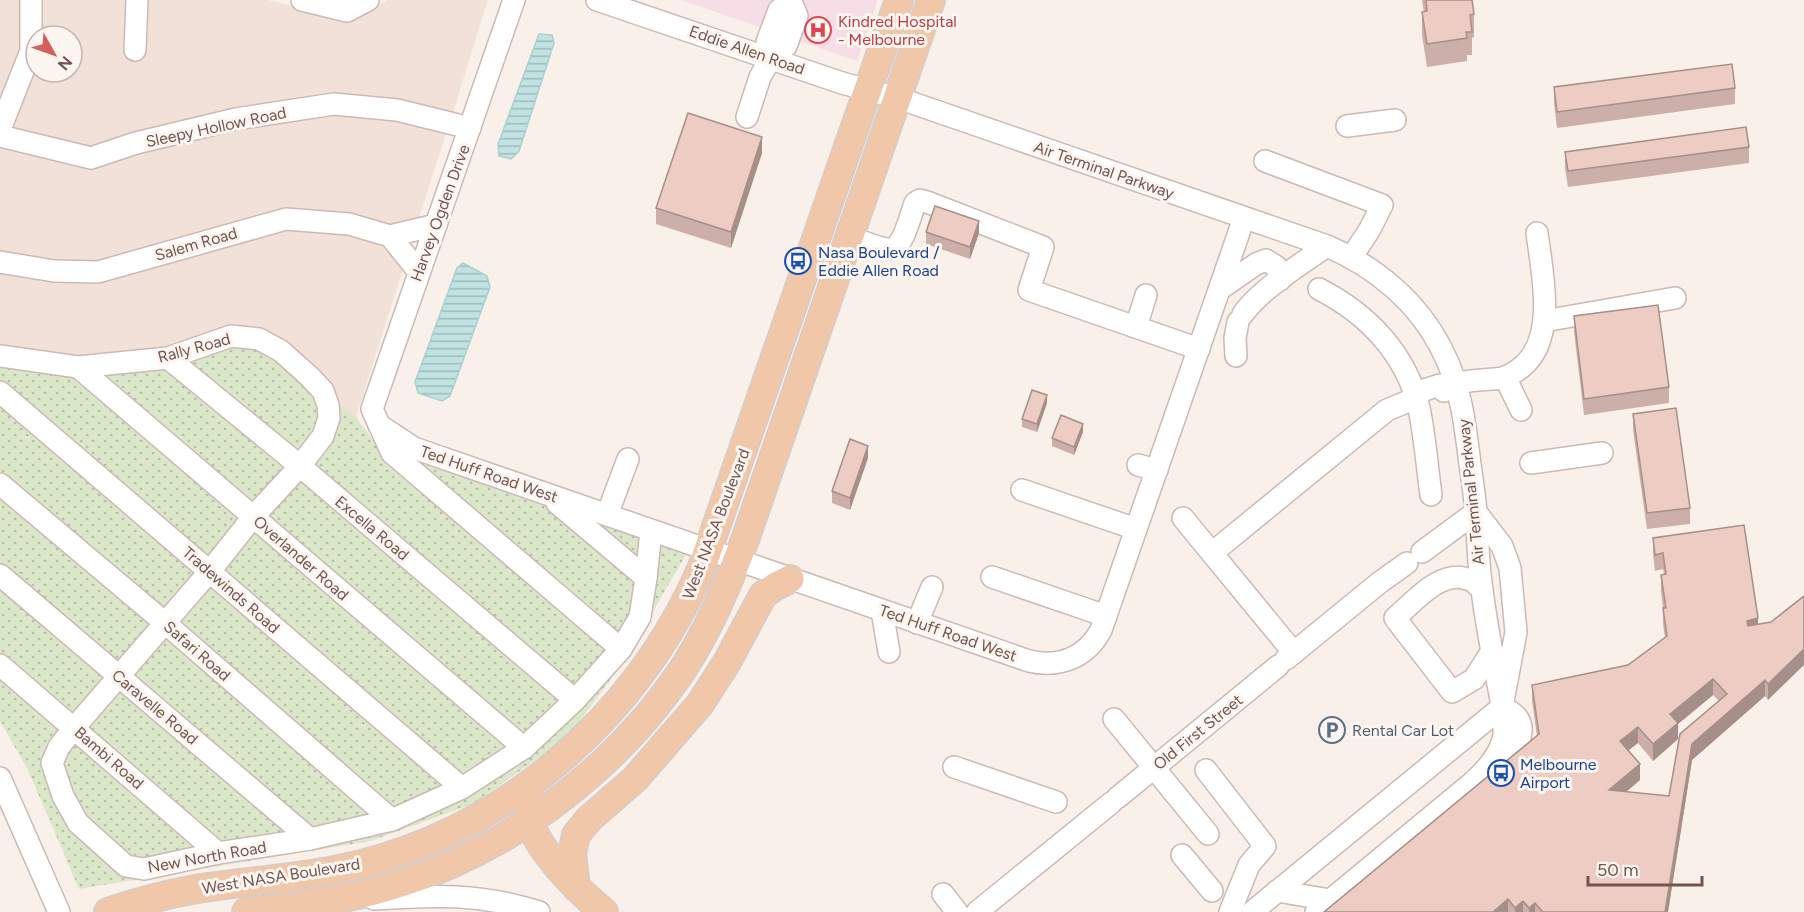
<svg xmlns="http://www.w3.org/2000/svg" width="1804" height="912" font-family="Figtree,sans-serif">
  <defs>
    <pattern id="park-dots" width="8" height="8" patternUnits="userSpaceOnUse" patternTransform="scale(1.5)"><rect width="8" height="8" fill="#dbe7c9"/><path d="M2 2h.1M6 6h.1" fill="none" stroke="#b6bea6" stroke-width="1.8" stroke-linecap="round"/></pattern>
    <pattern id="water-rules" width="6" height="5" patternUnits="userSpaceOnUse" patternTransform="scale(1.5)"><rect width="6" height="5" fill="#c0e2e0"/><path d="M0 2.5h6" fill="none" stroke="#a0bab8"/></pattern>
  </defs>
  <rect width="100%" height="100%" fill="#faf0ea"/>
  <g fill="#f1e1d9">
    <polygon points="0,0 22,0 23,49 0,106"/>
    <polygon points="39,0 129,0 126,57 142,60 146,0 268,0 345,19 351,19 388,0 488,0 452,115 398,102 90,149 9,130 36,61 36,72 72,72 72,36 39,36"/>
    <polygon points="335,113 396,118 447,131 418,221 389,227 349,215 96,263 54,263 0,254 0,145 139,151 238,127"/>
    <polygon points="288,227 348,232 386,243 404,266 356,417 326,396 50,365 0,356 0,270 55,279"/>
  </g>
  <polygon fill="#f7dee6" points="681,0 878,0 857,61"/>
  <polygon fill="url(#park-dots)" points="250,338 356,417 381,451 502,487 687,553 624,661 569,736 475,803 371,841 79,889 28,770 0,721 0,356 50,365"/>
  <g fill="url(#water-rules)" stroke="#a7d2d0" stroke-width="1.5">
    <polygon points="539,34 552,35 554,43 519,151 511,159 499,156 498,144"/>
    <polygon points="463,263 487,276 490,287 450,396 442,401 418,393 415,382 457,268"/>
  </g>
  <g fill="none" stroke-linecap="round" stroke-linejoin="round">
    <defs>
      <g id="minor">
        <polyline points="302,0 347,11 368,0"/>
        <polyline points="514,0 372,409 392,453 621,649"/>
        <path d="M597,0L842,83L898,98L1327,246C1376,267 1418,302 1442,350C1461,386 1465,424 1470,464C1472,480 1475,497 1476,513C1478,539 1478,565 1482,590C1486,622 1492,653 1498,684C1501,700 1505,717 1504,734C1502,753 1486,770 1473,782L1316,912"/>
        <polyline points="135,50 137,0"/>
        <polyline points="747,117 760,77 771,58 786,46 797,16 791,1 779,10 767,42 771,58"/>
        <polyline points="1347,126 1395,120"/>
        <polyline points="0,129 31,51 31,0"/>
        <polyline points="0,136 91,158 136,143 236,119 334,104 397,110 470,128"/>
        <polyline points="1265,161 1382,205 1370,229 1351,258"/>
        <path d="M849,237C859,240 882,250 891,249C903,248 911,214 915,203L920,200L927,202L1043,247L1029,290L1199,349"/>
        <polyline points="0,262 54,271 98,272 286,219 349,224 390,236"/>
        <polyline points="419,272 390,236 436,225"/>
        <polyline points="1220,289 1256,264 1266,260 1277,267 1280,280"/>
        <path d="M1319,289C1368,314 1406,354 1419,408C1425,437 1427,466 1431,495"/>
        <path d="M1243,314C1259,291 1303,262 1327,246"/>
        <polyline points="1544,321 1675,298"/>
        <polyline points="1136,327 1146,295"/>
        <polyline points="0,356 78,367 168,358 231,336 259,339 281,351 310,377 323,391 328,405 329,418 323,436 300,466 253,517 210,571 74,728 59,747 52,763 63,796 78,823 126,866 144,869 218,853 310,839 392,820 462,788 524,748 575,700 621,649 640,617 646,578 651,531"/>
        <polyline points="1236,356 1235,338 1238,322"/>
        <polyline points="168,358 300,466 575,700"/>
        <polyline points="78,367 524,748"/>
        <polyline points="1505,377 1521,410"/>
        <path d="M1444,391C1458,378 1485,381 1502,378C1510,376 1517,371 1523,366C1557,337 1542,272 1537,233"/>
        <polyline points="0,392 462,788"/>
        <path d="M379,425L414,448L1029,661C1059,668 1086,658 1101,630L1244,218"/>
        <polyline points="1531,463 1602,453"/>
        <polyline points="1138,465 1157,470"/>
        <polyline points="0,484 164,622 392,820"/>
        <polyline points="1022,490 1136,529"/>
        <polyline points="557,503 646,578"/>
        <polyline points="607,515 628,459"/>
        <polyline points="1183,518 1294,653"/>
        <polyline points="1422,552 1476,512"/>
        <polyline points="1212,553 1387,410 1416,398 1424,390 1440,385 1446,388"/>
        <polyline points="0,575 310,839"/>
        <polyline points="992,577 1106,616"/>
        <path d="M1481,589C1478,586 1474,581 1470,580C1442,567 1414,602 1395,618L1452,692L1474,679L1492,651"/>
        <polyline points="882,611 889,652"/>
        <polyline points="917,623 932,587"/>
        <polyline points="1286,659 1379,583 1407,563"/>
        <polyline points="0,665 218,853"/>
        <polyline points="1114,719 1208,834"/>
        <polyline points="954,767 1056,802"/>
        <path d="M1499,767C1511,758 1528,734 1518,719C1515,713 1507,710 1502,707"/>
        <polyline points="1206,770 1265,846 1249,865 1230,912"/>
        <polyline points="0,778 59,912"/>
        <polyline points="1117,798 1278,666"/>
        <polyline points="1182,855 1212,891"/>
        <polyline points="1277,891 1330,900"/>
        <polyline points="943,894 957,912"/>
        <path d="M374,899C434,895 480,893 539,912"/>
        <polyline points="977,912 1111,803"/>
        <polyline points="1252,912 1502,707 1516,632 1510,568 1502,546 1476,512"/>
      </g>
      <g id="major">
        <path d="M532,802C530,808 528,815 530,821C538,851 580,893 604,912"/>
        <polyline points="576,887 572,854 576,835 589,819 635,779 700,704 727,662 763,595 776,586 790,579"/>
        <path d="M108,912C144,900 181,890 218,886C257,880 297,878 335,870C499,838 637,719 702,567L899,0"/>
        <path d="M246,912C298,906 349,900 398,884C511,849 615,769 681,672C709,630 728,584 746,537L931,0"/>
      </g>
    </defs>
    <use href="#minor" stroke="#cdb9b3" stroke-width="24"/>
    <use href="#major" stroke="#d5ccca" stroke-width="30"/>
    <use href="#minor" stroke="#fff" stroke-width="21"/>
    <use href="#major" stroke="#f1c7aa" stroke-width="27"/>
  </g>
  <g fill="#ccafa9" fill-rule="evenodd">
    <polygon points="1422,0 1472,0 1474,14 1474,37 1472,38 1472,55 1467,55 1467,61 1427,67 1422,35 1422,12 1424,12"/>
    <polygon points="1554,87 1735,88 1735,104 1557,128 1554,103"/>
    <polygon points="1749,147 1749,163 1568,187 1565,168 1565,152"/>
    <polygon points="762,153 731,248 656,224 656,208"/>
    <polygon points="926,232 979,233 970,259 926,244"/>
    <polygon points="1574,316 1669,387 1669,403 1584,415 1574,332"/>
    <polygon points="1047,403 1037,432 1022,427 1022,419"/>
    <polygon points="1633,414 1690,508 1690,524 1647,529 1633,430"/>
    <polygon points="1083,432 1074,455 1052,446 1052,438"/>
    <polygon points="868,458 850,510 832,503 832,491"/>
    <path d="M1653,538L1758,624L1771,622L1768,700L1765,696L1692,760L1668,912H1324L1537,736L1532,701V685L1628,665L1665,638L1663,624V608L1661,591V575L1664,574L1663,569L1655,571L1653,554ZM1713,695L1719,701L1669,796L1626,792L1640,780L1628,750L1638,743L1653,761L1678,739V724Z"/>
  </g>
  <g fill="#a68f89">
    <polygon points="762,137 762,153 731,248 731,232"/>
    <polygon points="979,221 979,233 970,259 970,247"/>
    <polygon points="1047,395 1047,403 1037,432 1037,424"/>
    <polygon points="1083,424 1083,432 1074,455 1074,447"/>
    <polygon points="868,446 868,458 850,510 850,498"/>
    <polygon points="1758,618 1758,634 1747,637 1747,621"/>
    <polygon points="1804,649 1804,665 1768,700 1768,684"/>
    <polygon points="1713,679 1713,695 1678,724 1678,739 1653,761 1653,744 1670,714"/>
    <polygon points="1765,680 1765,696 1692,760 1668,912 1665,912 1692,744"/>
    <polygon points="1638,727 1638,743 1620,757 1620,741"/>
    <polygon points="1640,764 1640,780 1609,806 1609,790"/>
    <polygon points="1508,899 1508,912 1493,912"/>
    <polygon points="1523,901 1523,912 1515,912 1515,908"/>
    <polygon points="1535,903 1535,912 1529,912 1529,908"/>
  </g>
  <g fill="#edccc4" stroke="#a68f89" stroke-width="1.5" fill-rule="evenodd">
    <polygon points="1426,0 1472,0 1474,14 1470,15 1472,32 1466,32 1467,38 1427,44 1422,12 1427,11"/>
    <polygon points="1732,64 1735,88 1557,112 1554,87"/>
    <polygon points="688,113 762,137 731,232 656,208"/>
    <polygon points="1746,127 1749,147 1568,171 1565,152"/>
    <polygon points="935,206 979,221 970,247 926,232"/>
    <polygon points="1658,305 1669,387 1584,399 1574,316"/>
    <polygon points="1032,390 1047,395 1037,424 1022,419"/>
    <polygon points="1676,408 1690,508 1647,513 1633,414"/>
    <polygon points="1061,415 1083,424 1074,447 1052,438"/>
    <polygon points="850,439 868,446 850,498 832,491"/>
    <path d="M1744,525L1758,618L1747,621L1748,626L1771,622L1804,596V649L1768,684L1765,680L1692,744L1665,912H1543L1535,903L1529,908L1523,901L1515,908L1508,899L1493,912H1324L1539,734L1532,685L1628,665L1667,636L1663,608H1666L1661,575L1666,574L1663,553L1655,555L1653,538ZM1713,679L1727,694L1680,734L1669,796L1609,790L1640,764L1620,741L1638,727L1653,744L1678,723L1670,714Z"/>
  </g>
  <defs>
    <symbol id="hospital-ring" viewBox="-11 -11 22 22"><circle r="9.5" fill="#fdf5f0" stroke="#e0444e" stroke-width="1.5"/><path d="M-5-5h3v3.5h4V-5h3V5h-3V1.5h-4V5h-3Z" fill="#e0444e"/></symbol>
    <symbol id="bus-ring" viewBox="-11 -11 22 22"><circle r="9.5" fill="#fdf5f0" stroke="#1a4fb4" stroke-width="1.5"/><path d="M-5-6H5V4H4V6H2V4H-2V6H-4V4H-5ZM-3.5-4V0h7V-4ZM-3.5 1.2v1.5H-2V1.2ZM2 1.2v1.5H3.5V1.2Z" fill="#1a4fb4"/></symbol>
    <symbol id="parking-ring" viewBox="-11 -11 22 22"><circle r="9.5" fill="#fdf5f0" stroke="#5c6f8a" stroke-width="1.5"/><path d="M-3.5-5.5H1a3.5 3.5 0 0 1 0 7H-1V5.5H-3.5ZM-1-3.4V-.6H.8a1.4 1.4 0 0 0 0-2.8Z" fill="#5c6f8a"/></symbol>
  </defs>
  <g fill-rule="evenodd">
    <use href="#hospital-ring" x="803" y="15" width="30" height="30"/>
    <use href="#bus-ring" x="783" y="246" width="30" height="30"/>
    <use href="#parking-ring" x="1317" y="715" width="30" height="30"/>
    <use href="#bus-ring" x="1486" y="758" width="30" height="30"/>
  </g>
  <g text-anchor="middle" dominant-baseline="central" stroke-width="6" stroke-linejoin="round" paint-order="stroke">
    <g font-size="16" fill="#be3a42" stroke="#fdf5f0" text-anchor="start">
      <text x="838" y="21">Kindred Hospital<tspan x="838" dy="18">- Melbourne</tspan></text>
    </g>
    <g font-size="16" fill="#725550" stroke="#fdf5f0">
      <text transform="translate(747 50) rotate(19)">Eddie Allen Road</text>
      <text transform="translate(216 127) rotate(-12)">Sleepy Hollow Road</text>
      <text transform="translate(1104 170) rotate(19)">Air Terminal Parkway</text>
      <text transform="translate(440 213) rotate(-70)">Harvey Ogden Drive</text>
      <text transform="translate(196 244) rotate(-16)">Salem Road</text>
      <text transform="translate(194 348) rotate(-15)">Rally Road</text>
      <text transform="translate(489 474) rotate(19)">Ted Huff Road West</text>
      <text transform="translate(1471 492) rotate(-96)">Air Terminal Parkway</text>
      <text transform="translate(716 524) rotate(-69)">West NASA Boulevard</text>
      <text transform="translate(372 528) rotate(40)">Excella Road</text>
      <text transform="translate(301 558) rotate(41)">Overlander Road</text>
      <text transform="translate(231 590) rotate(41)">Tradewinds Road</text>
      <text transform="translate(948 633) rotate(19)">Ted Huff Road West</text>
      <text transform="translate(197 651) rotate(41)">Safari Road</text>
      <text transform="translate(155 707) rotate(40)">Caravelle Road</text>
      <text transform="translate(1198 732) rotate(-39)">Old First Street</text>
      <text transform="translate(109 758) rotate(41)">Bambi Road</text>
      <text transform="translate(207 857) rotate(-10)">New North Road</text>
      <text transform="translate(281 876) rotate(-9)">West NASA Boulevard</text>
    </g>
    <g font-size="16" fill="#164399" stroke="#fdf5f0" text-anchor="start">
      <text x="818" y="252">Nasa Boulevard /<tspan x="818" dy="18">Eddie Allen Road</tspan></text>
      <text x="1520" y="764">Melbourne<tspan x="1520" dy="18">Airport</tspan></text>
    </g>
    <g font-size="16" fill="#4e5e75" stroke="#fdf5f0" text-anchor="start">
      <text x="1352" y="730">Rental Car Lot</text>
    </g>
  </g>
  <g transform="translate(54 54) rotate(130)"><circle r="28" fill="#fdf5f0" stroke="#c5b5b0" stroke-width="1.5"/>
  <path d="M0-4.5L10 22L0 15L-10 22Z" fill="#d65e5d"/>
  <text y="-9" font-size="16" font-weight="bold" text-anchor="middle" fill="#725550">N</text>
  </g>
  <path d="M1588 876v9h114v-9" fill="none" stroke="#725550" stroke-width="3"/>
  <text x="1597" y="876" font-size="18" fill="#725550" stroke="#fdf5f0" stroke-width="4.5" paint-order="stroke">50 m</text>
</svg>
